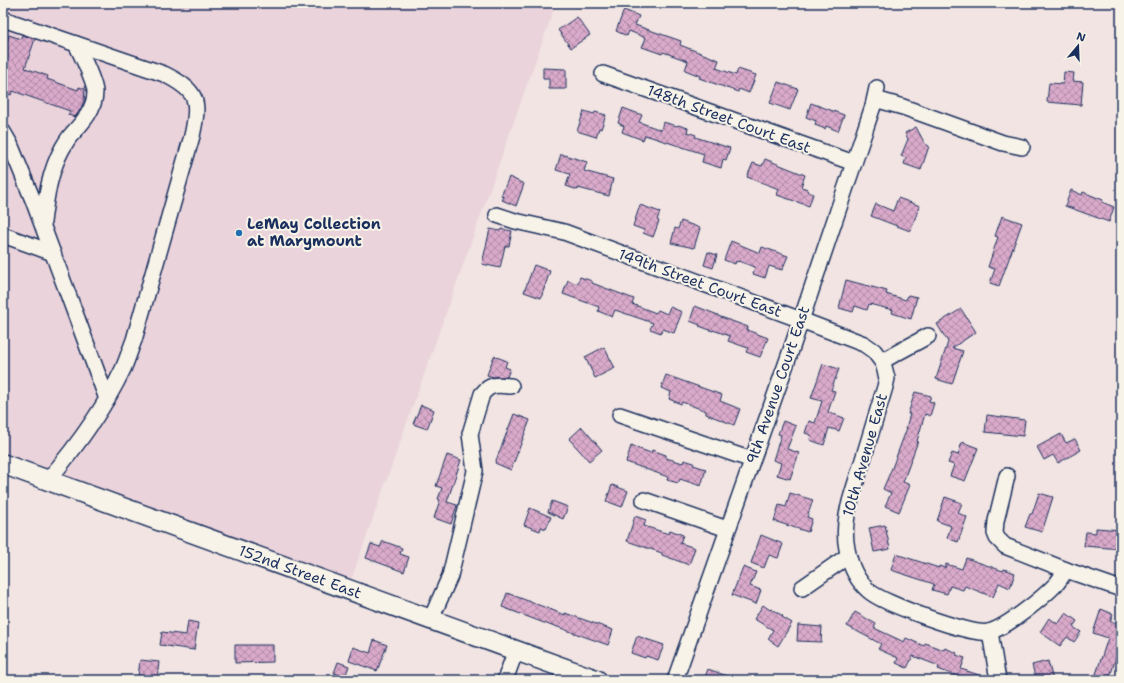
<svg xmlns="http://www.w3.org/2000/svg" width="1124" height="683" font-family="'Shantell Sans',sans-serif">
  <defs>
    <pattern id="building-cross-hatch" width="8" height="8" patternUnits="userSpaceOnUse"><rect width="8" height="8" fill="#daaaca"/><path d="M0 0l8 8M0 8l8-8" fill="none" stroke="#b08ba7"/></pattern>
  </defs>
  <rect width="100%" height="100%" fill="#f1e4e2"/>
  <filter id="ink" filterUnits="userSpaceOnUse"><feTurbulence type="fractalNoise" baseFrequency=".025" numOctaves="2"/><feDisplacementMap in="SourceGraphic" scale="8" xChannelSelector="R" yChannelSelector="G"/><feConvolveMatrix kernelMatrix="1 2 1 2 8 2 1 2 1" color-interpolation-filters="sRGB"/></filter>
  <g filter="url(#ink)">
    <polygon fill="#ead3db" points="3,3 556,3 351,580 346,589 3,464"/>
    <g fill="url(#building-cross-hatch)" stroke="#1b2f5e">
      <polygon points="624,10 639,16 635,25 681,41 680,45 719,60 716,68 736,75 738,69 756,75 749,93 739,89 738,92 699,78 700,76 685,70 688,61 663,52 662,54 642,47 646,38 629,31 627,36 616,31"/>
      <polygon points="577,17 590,35 571,48 558,30"/>
      <polygon points="9,35 21,39 22,35 35,39 25,68 48,76 47,79 78,90 79,87 85,89 84,101 80,110 75,117 68,115 70,111 13,91 11,95 3,92 3,52"/>
      <polygon points="543,68 566,69 566,89 549,89 549,79 543,79"/>
      <polygon points="1064,72 1074,73 1073,81 1083,82 1081,105 1047,102 1049,83 1063,84"/>
      <polygon points="778,82 798,89 790,110 770,103"/>
      <polygon points="811,103 844,115 838,131 826,126 825,129 815,125 816,121 806,117"/>
      <polygon points="623,108 642,115 639,122 661,130 663,122 677,126 678,125 688,128 687,132 696,135 695,137 730,148 726,160 723,159 721,168 702,162 704,154 645,135 643,140 622,132 624,126 618,123"/>
      <polygon points="584,111 594,114 595,112 606,115 601,129 599,128 596,137 577,131"/>
      <polygon points="916,127 925,144 929,146 921,170 904,164 906,158 901,156 908,139 905,133"/>
      <polygon points="561,154 587,162 584,171 613,179 609,196 578,188 578,190 566,186 570,174 556,170"/>
      <polygon points="765,159 805,175 801,187 808,189 807,191 813,194 809,206 777,195 779,189 747,177 753,163 762,166"/>
      <polygon points="509,177 524,184 516,206 502,200 504,197 501,196"/>
      <polygon points="1071,190 1082,195 1083,192 1103,200 1102,202 1114,207 1109,222 1065,206"/>
      <polygon points="898,198 920,206 910,231 871,216 876,204 893,211"/>
      <polygon points="640,205 660,212 657,220 659,221 653,237 643,233 644,230 633,226"/>
      <polygon points="1002,216 1022,223 999,286 990,283 995,269 988,267 998,237 995,236"/>
      <polygon points="681,221 700,228 694,248 671,243 675,228 678,229"/>
      <polygon points="490,229 500,231 501,229 512,231 509,246 505,246 500,268 482,264"/>
      <polygon points="731,241 760,253 762,247 788,256 782,270 769,266 765,278 753,274 755,267 738,261 738,262 736,261 735,264 724,260"/>
      <polygon points="708,252 717,255 713,268 704,265"/>
      <polygon points="534,265 550,271 541,298 524,292"/>
      <polygon points="580,277 592,281 592,283 634,299 632,304 656,313 658,310 667,314 670,307 682,312 674,333 663,329 661,333 650,329 653,323 615,310 612,317 598,311 599,307 563,294 568,280 577,284"/>
      <polygon points="846,280 887,291 886,294 906,300 908,295 917,297 911,319 892,313 893,310 869,304 867,310 855,306 853,312 839,308"/>
      <polygon points="695,306 718,315 718,316 748,327 747,330 768,338 760,357 746,352 748,348 728,341 730,336 713,330 713,331 699,326 700,325 690,321"/>
      <polygon points="961,309 976,332 952,348 963,351 952,384 936,379 948,342 937,324"/>
      <polygon points="604,347 615,368 595,378 585,357"/>
      <polygon points="494,356 507,361 505,367 510,369 507,377 493,377 487,375"/>
      <polygon points="823,364 839,369 831,390 835,391 828,412 844,418 839,431 829,428 824,445 810,440 811,435 805,433 809,421 815,423 822,401 811,398"/>
      <polygon points="666,375 722,395 720,401 740,409 734,425 706,414 706,411 682,402 681,404 669,399 671,392 661,388"/>
      <polygon points="915,392 931,396 929,401 934,403 930,416 925,414 917,441 918,441 903,482 910,485 899,512 885,506 891,493 883,489 892,468 907,428 906,428 910,414 908,414"/>
      <polygon points="421,405 434,410 427,429 413,424"/>
      <polygon points="514,414 530,420 511,470 495,463"/>
      <polygon points="987,415 1025,420 1023,436 985,432"/>
      <polygon points="783,421 796,426 787,449 799,453 790,479 777,475 781,463 773,460 781,435 778,434"/>
      <polygon points="582,427 602,450 589,461 569,439"/>
      <polygon points="1061,434 1066,443 1075,439 1081,450 1058,463 1053,455 1044,460 1037,447"/>
      <polygon points="962,442 978,448 965,481 950,476 954,465 948,463 952,453 958,455"/>
      <polygon points="631,446 651,453 652,450 666,455 666,458 683,463 684,460 694,463 693,465 706,469 701,486 680,479 678,483 667,480 668,477 626,462"/>
      <polygon points="447,455 461,460 447,502 457,505 451,524 434,518 440,500 438,499 442,488 436,486"/>
      <polygon points="612,485 628,491 622,507 606,501"/>
      <polygon points="790,493 813,500 807,517 812,519 808,532 774,521 779,505 786,507"/>
      <polygon points="1039,493 1053,497 1042,532 1025,527 1030,514 1032,514"/>
      <polygon points="945,497 962,503 958,513 967,517 958,542 947,538 951,526 937,521"/>
      <polygon points="552,501 568,507 563,519 548,512"/>
      <polygon points="530,508 551,517 546,529 541,527 540,531 524,525"/>
      <polygon points="635,516 646,520 644,526 669,534 670,530 683,535 680,543 695,548 689,565 662,555 662,553 627,541"/>
      <polygon points="885,525 890,549 874,552 869,528"/>
      <polygon points="1096,528 1121,530 1121,549 1084,546 1086,532 1096,533"/>
      <polygon points="761,535 783,544 778,558 769,555 764,568 751,563"/>
      <polygon points="383,541 402,548 400,554 409,557 404,572 366,558 371,544 380,547"/>
      <polygon points="896,554 939,568 939,566 945,568 946,564 962,569 966,558 1003,571 1004,569 1015,573 1010,588 999,583 993,597 965,586 963,590 950,586 947,594 932,590 934,584 891,570"/>
      <polygon points="743,567 756,572 750,586 761,590 756,604 732,595"/>
      <polygon points="507,593 565,615 565,613 613,630 608,645 552,625 552,626 502,607"/>
      <polygon points="763,605 770,610 771,609 783,616 782,617 792,623 778,646 768,639 773,630 754,619"/>
      <polygon points="1101,609 1113,614 1110,621 1121,625 1121,649 1119,654 1117,654 1109,680 1094,680 1108,638 1093,633"/>
      <polygon points="855,612 876,624 874,628 904,642 906,638 924,646 925,643 944,650 945,648 957,653 956,655 965,658 961,669 988,678 988,680 958,680 959,677 938,669 939,666 913,656 907,668 896,663 898,658 878,649 881,644 847,626"/>
      <polygon points="1066,613 1077,621 1073,627 1081,632 1074,642 1067,637 1060,646 1040,632 1049,618 1058,624"/>
      <polygon points="188,621 198,623 194,650 160,645 162,632 186,635"/>
      <polygon points="798,625 822,627 821,642 797,641"/>
      <polygon points="637,636 664,645 658,660 646,656 645,658 631,653"/>
      <polygon points="374,640 387,645 377,671 349,661 353,647 370,653"/>
      <polygon points="235,645 273,645 273,662 235,663"/>
      <polygon points="140,660 159,662 157,679 138,677"/>
      <polygon points="1048,661 1053,680 1036,680 1032,665"/>
      <polygon points="338,662 349,666 345,677 334,673"/>
      <polygon points="708,669 735,679 735,680 704,680"/>
    </g>
    <g fill="none" stroke-linecap="round" stroke-linejoin="round">
      <defs>
        <g id="minor">
          <path d="M3,19L164,74C198,91 200,100 192,136L134,340C130,350 127,360 123,369C104,409 77,446 48,480"/>
          <polyline points="603,74 854,163"/>
          <polyline points="875,99 903,107 1003,143 1022,147"/>
          <polyline points="3,132 10,144 33,200 107,399"/>
          <path d="M497,215L515,221L564,232L801,320L864,344L874,351L883,363L887,378L885,387C877,413 869,440 861,466C853,493 841,520 847,549C850,565 856,580 869,591C882,603 972,636 988,632C1005,629 1045,596 1057,583C1060,579 1063,575 1066,570"/>
          <path d="M43,222C46,197 50,171 62,149C65,144 68,138 72,134C83,122 95,109 95,92C95,82 81,54 76,44"/>
          <polyline points="3,235 53,253"/>
          <polyline points="882,361 928,336"/>
          <polyline points="620,415 752,460"/>
          <polyline points="1007,476 996,521 995,533 997,538 1005,546 1066,570 1121,589"/>
          <polyline points="644,500 727,529"/>
          <polyline points="802,588 848,556"/>
          <path d="M431,619L450,576L475,471L470,434L482,394C491,383 498,385 511,386"/>
          <polyline points="990,632 998,680"/>
          <polyline points="505,680 516,650"/>
          <polyline points="675,680 790,353 854,163 873,106 877,88"/>
        </g>
        <polyline id="major" points="3,464 597,680"/>
      </defs>
      <use href="#minor" stroke="#1b2f5e" stroke-width="18"/>
      <use href="#major" stroke="#1b2f5e" stroke-width="22"/>
      <use href="#minor" stroke="#f7f3e8" stroke-width="15"/>
      <use href="#major" stroke="#f7f3e8" stroke-width="19"/>
    </g>
  </g>
  <circle fill="#1f6fb2" stroke="#f7f3e8" stroke-width="1.5" cx="239" cy="233" r="4"/>
  <g text-anchor="middle" dominant-baseline="central" stroke-width="4" stroke-linejoin="round" paint-order="stroke">
    <g font-size="15" fill="#1b2f5e" stroke="#f7f3e8">
      <text transform="translate(729 119) rotate(20)">148th Street Court East</text>
      <text transform="translate(700 283) rotate(20)">149th Street Court East</text>
      <text transform="translate(778 385) rotate(-71)">9th Avenue Court East</text>
      <text transform="translate(865 455) rotate(-74)">10th Avenue East</text>
      <text transform="translate(300 572) rotate(20)">152nd Street East</text>
    </g>
    <g font-size="15" font-weight="bold" fill="#1b2f5e" stroke="#f7f3e8" text-anchor="start">
      <text x="247" y="224">LeMay Collection<tspan x="247" dy="17">at Marymount</tspan></text>
    </g>
  </g>
  <rect width="1124" height="683" fill="none" stroke="#f7f3e8" stroke-width="16"/>
  <rect x="8" y="8" width="1108" height="667" fill="none" stroke="#1b2f5e" stroke-width="1.5" filter="url(#ink)"/>
  <g transform="translate(1078 46) rotate(19)" stroke="#f7f3e8" stroke-width="3" paint-order="stroke">
  <path d="M0-3L7 15L0 10L-7 15Z" fill="#1b2f5e"/>
  <text y="-6" font-size="11" font-weight="bold" text-anchor="middle" fill="#1b2f5e">N</text>
  </g>
</svg>
